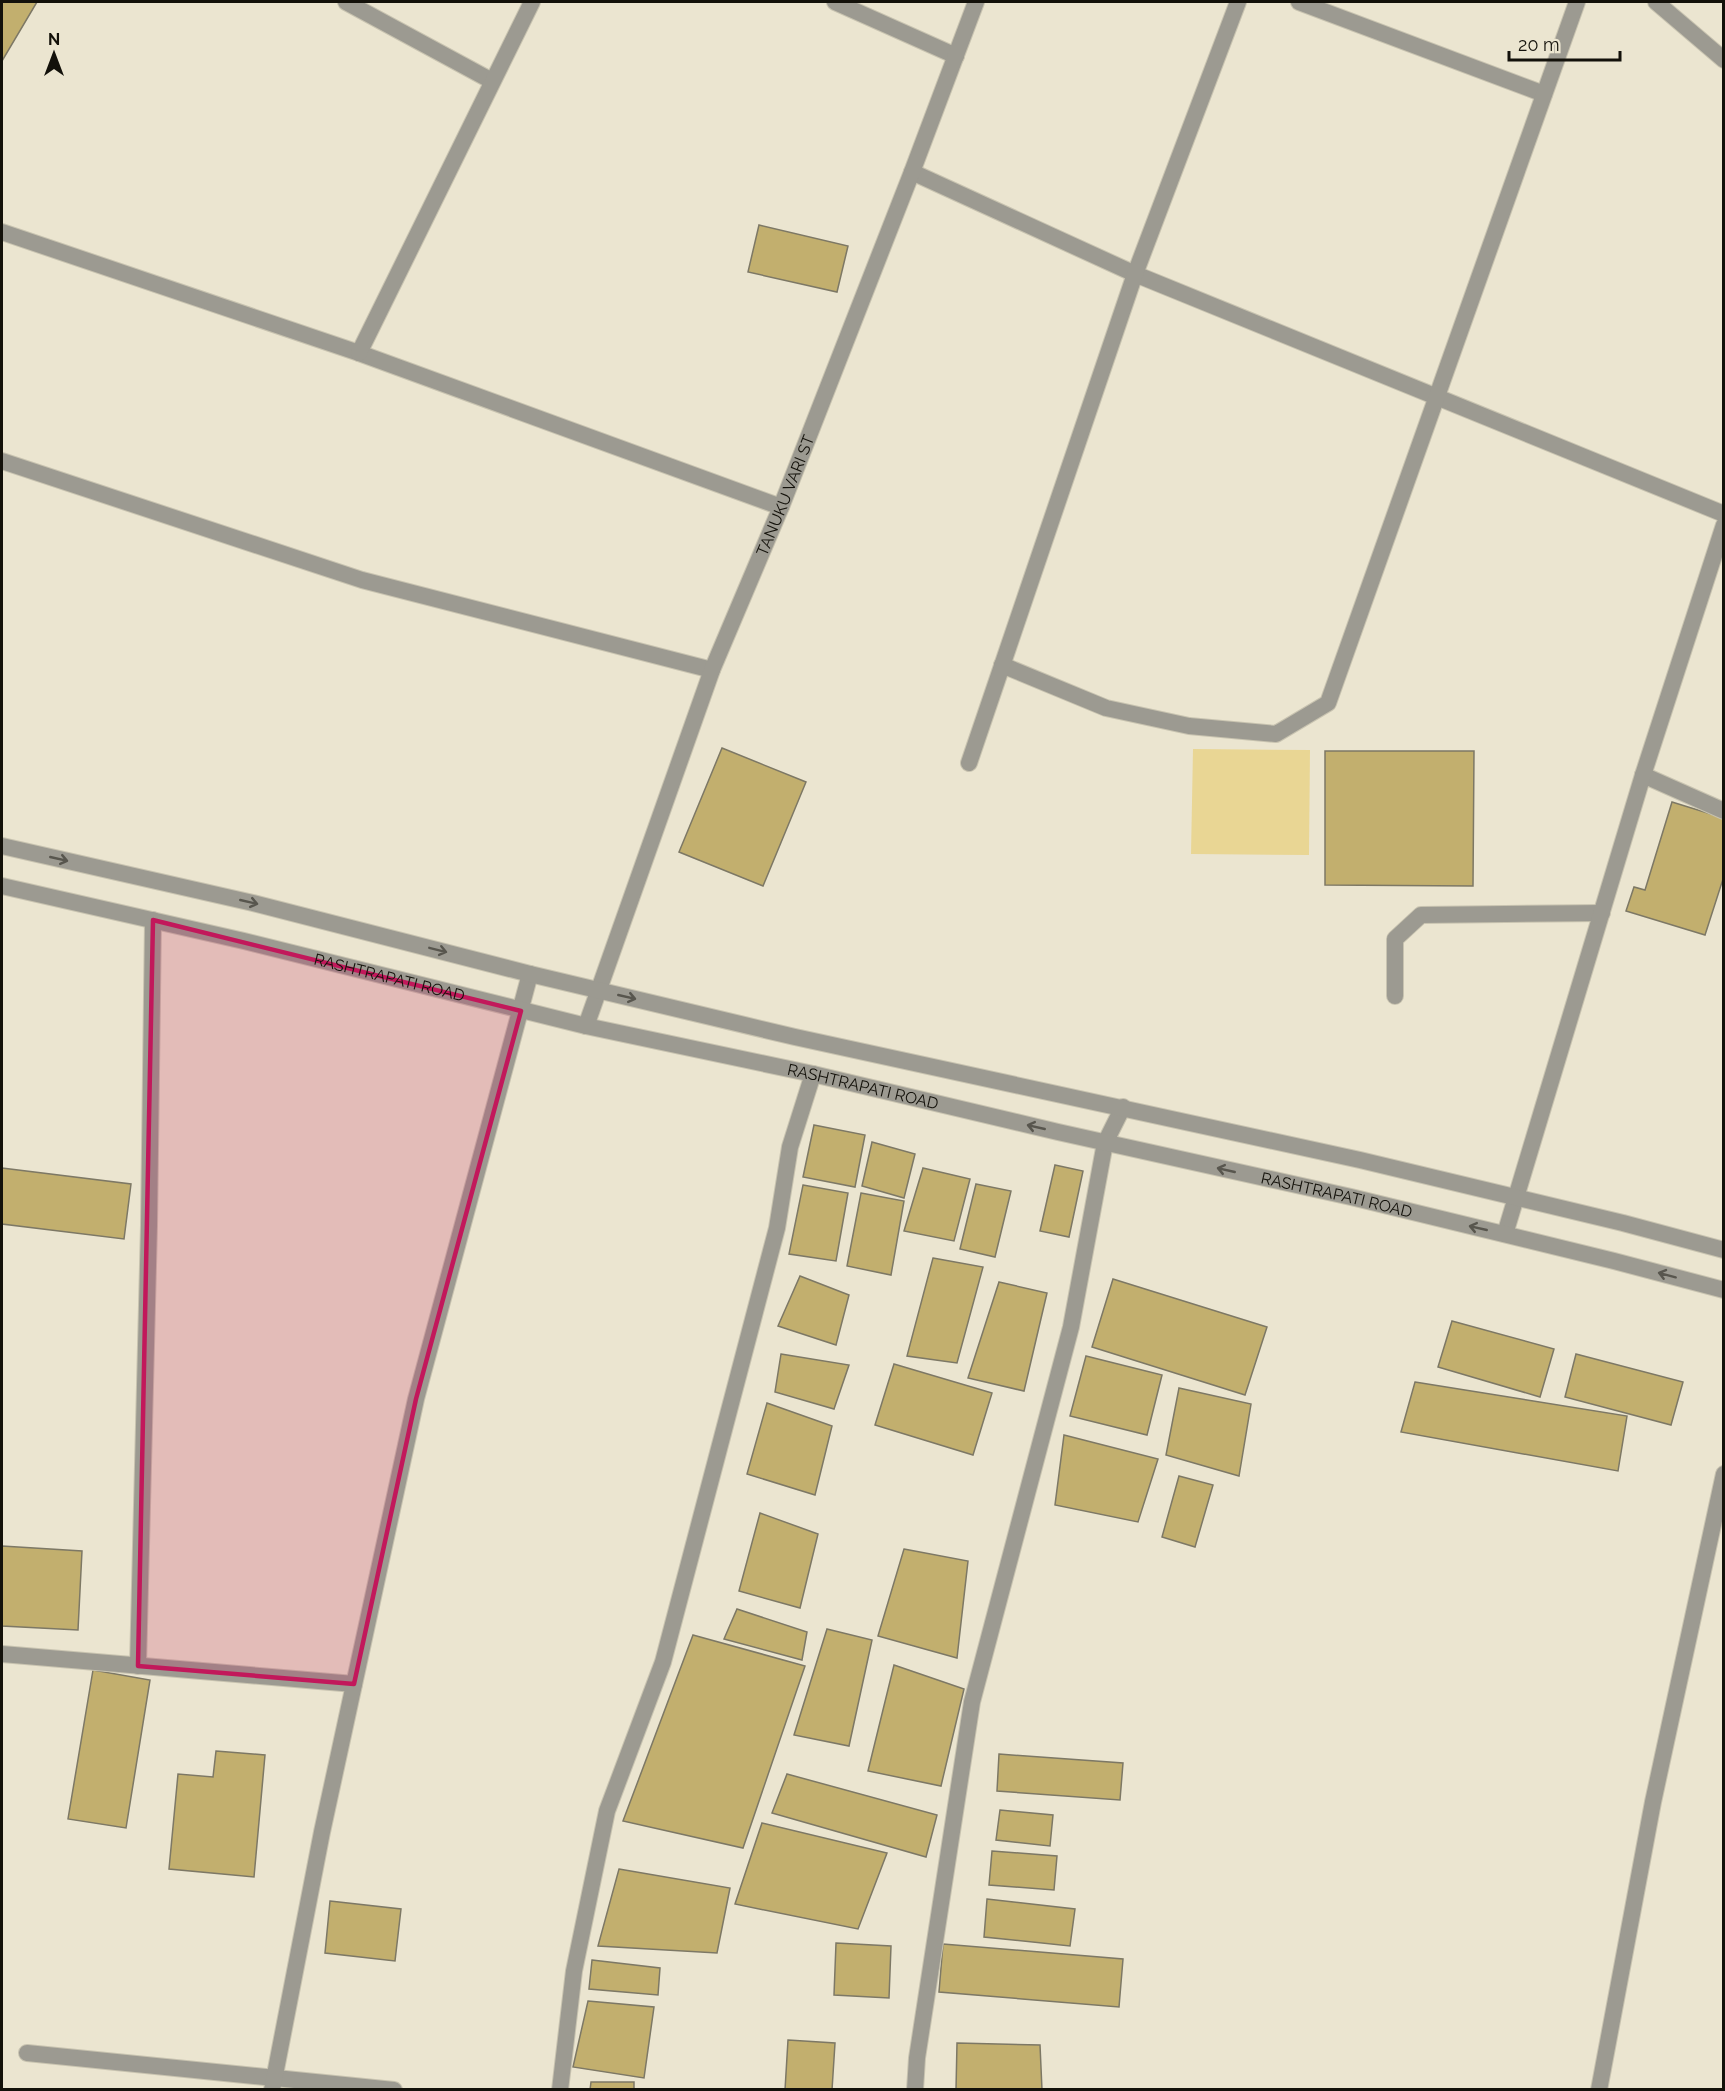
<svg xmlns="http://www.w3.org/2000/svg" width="1725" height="2091" font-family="Raleway,sans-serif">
  <rect width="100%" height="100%" fill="#ebe5d0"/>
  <polygon fill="#e9d694" points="1193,749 1310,750 1309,855 1191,854"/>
  <g fill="#c2af6e" stroke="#7d7865" stroke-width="1.5">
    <polygon points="2,2 37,2 2,61"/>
    <polygon points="759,225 848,246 837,292 748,272"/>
    <polygon points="722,748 806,782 763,886 679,852"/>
    <polygon points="1325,751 1474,751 1473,886 1325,885"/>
    <polygon points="1672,802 1724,818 1724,876 1705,935 1626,911 1634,887 1645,890"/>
    <polygon points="814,1125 865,1135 855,1187 803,1177"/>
    <polygon points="872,1142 915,1154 904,1198 862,1186"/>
    <polygon points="1055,1165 1083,1171 1069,1237 1040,1231"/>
    <polygon points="2,1168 131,1184 124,1239 2,1224"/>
    <polygon points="923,1168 970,1179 954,1241 904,1231"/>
    <polygon points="976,1184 1011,1191 995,1257 960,1249"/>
    <polygon points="803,1185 848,1193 836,1261 789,1254"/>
    <polygon points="861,1193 904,1201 891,1275 847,1266"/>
    <polygon points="933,1258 983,1267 957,1363 907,1356"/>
    <polygon points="800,1276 849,1295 836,1345 778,1326"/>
    <polygon points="1113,1279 1267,1327 1245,1395 1092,1347"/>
    <polygon points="999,1282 1047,1293 1024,1391 968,1378"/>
    <polygon points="1452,1321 1554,1349 1540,1397 1438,1367"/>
    <polygon points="781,1354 849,1365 834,1409 775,1392"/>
    <polygon points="1576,1354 1683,1382 1671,1425 1565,1397"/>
    <polygon points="1086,1356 1162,1375 1147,1435 1070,1416"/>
    <polygon points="894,1364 992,1393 973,1455 875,1425"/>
    <polygon points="1415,1382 1627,1416 1618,1471 1401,1432"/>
    <polygon points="1179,1388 1251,1404 1239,1476 1166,1455"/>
    <polygon points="767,1403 832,1426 815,1495 747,1474"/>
    <polygon points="1064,1435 1158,1459 1138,1522 1055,1505"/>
    <polygon points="1179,1476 1213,1485 1195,1547 1162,1537"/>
    <polygon points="760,1513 818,1534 800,1608 739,1591"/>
    <polygon points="2,1546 82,1551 78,1630 2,1626"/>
    <polygon points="904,1549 968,1561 957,1658 878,1636"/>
    <polygon points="737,1609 807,1632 802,1660 724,1639"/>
    <polygon points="827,1629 872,1640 849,1746 794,1735"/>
    <polygon points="693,1635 805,1666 743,1848 623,1821"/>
    <polygon points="894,1665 964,1689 941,1786 868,1771"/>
    <polygon points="93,1670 150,1680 126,1828 68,1819"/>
    <polygon points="216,1751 265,1755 254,1877 169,1869 178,1774 213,1777"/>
    <polygon points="999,1754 1123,1763 1120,1800 997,1791"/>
    <polygon points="787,1774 937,1815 926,1857 772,1813"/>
    <polygon points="1000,1810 1053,1815 1050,1846 996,1840"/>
    <polygon points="762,1823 887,1853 858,1929 735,1904"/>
    <polygon points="992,1851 1057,1856 1054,1890 989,1885"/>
    <polygon points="619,1869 730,1888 717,1953 598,1946"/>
    <polygon points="987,1899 1075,1909 1070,1946 984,1937"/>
    <polygon points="330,1901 401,1909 395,1961 325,1953"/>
    <polygon points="836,1943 891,1946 889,1998 834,1995"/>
    <polygon points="943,1944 1123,1959 1119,2007 939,1992"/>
    <polygon points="592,1960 660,1968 658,1995 589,1989"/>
    <polygon points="588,2001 654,2007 644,2078 573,2067"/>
    <polygon points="788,2040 835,2043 832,2090 785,2090"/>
    <polygon points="957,2043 1040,2045 1042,2090 956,2090"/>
    <polygon points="591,2082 634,2082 634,2090 590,2090"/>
  </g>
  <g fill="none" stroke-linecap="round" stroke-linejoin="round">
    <defs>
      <polyline id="service" points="1395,996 1395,939 1421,915 1602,913"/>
      <g id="minor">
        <polyline points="346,2 492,81"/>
        <polyline points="835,2 956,56"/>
        <polyline points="1299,2 1544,94"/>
        <polyline points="1656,2 1724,60"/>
        <polyline points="912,172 1135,274 1724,514"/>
        <polyline points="2,232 359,353 781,507"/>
        <polyline points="359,353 532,2"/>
        <polyline points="2,461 362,580 712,670"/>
        <polyline points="1002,665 1106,708 1189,726 1276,734 1328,703 1577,2"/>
        <polyline points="969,763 1135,274 1238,2"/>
        <polyline points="1643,775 1724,811"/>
        <path id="s1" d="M586,1026L712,670L781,507L912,172L976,2"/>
        <polyline points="1505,1234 1643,775 1724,525"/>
        <polyline points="2,1654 354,1684"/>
        <polyline points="138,1666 149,1225 153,920"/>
        <polyline points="27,2053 394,2090"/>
        <polyline points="272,2090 322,1832 416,1399 530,974"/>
        <polyline points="560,2090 574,1971 607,1811 663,1662 777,1228 790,1147 813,1074"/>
        <polyline points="915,2090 917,2058 972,1702 1071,1327 1105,1143 1123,1107"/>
        <polyline points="1599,2090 1653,1802 1724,1474"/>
      </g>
      <g id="tertiary">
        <polyline points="2,846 253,903 530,974 795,1037 1360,1160 1623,1223 1724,1250"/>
        <path id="s2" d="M2,886L244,941L586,1026L813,1074L1058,1132L1351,1197L1614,1261L1724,1290"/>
      </g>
    </defs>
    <use href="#service" stroke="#c8c3b0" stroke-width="18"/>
    <use href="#minor" stroke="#c8c3b0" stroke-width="18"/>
    <use href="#tertiary" stroke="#c8c3b0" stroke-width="18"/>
    <use href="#service" stroke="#9c9a91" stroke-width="16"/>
    <use href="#minor" stroke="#9c9a91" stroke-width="16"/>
    <use href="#tertiary" stroke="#9c9a91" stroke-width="16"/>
  </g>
  <defs><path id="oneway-shaft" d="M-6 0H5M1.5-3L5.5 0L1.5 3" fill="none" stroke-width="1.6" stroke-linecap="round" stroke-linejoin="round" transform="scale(1.5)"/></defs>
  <g stroke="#58564e">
    <use href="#oneway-shaft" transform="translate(59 859) rotate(13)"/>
    <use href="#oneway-shaft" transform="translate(249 902) rotate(13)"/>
    <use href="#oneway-shaft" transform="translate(438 950) rotate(14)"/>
    <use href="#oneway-shaft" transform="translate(627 997) rotate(13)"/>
    <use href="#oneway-shaft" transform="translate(1036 1127) rotate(-167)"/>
    <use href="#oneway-shaft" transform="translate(1226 1170) rotate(-167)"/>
    <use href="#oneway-shaft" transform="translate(1478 1228) rotate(-167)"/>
    <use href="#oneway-shaft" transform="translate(1667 1275) rotate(-165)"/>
  </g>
  <path fill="#c2185b" fill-opacity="0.2" stroke="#c2185b" stroke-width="4.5" stroke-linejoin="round" d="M153,920L521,1011L416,1399L354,1684L138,1666Z"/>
  <g text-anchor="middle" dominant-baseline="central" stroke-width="6" stroke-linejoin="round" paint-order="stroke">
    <g font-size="16" fill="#13110a" stroke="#ebe5d0">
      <text stroke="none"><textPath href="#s1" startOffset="567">TANUKU VARI ST</textPath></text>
      <text stroke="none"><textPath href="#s2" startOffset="398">RASHTRAPATI ROAD</textPath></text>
      <text stroke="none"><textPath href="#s2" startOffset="884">RASHTRAPATI ROAD</textPath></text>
      <text stroke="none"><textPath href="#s2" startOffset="1370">RASHTRAPATI ROAD</textPath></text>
    </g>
  </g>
  <rect width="1725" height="2091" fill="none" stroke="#13110a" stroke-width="6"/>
  <g transform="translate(54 54)" stroke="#ebe5d0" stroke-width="4.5" paint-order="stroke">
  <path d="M0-4.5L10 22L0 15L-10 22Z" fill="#13110a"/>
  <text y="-9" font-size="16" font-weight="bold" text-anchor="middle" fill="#13110a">N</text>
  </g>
  <path d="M1509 51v9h111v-9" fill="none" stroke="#13110a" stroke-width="3"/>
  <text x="1518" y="51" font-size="18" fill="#13110a" stroke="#ebe5d0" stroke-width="4.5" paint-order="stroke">20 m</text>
</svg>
